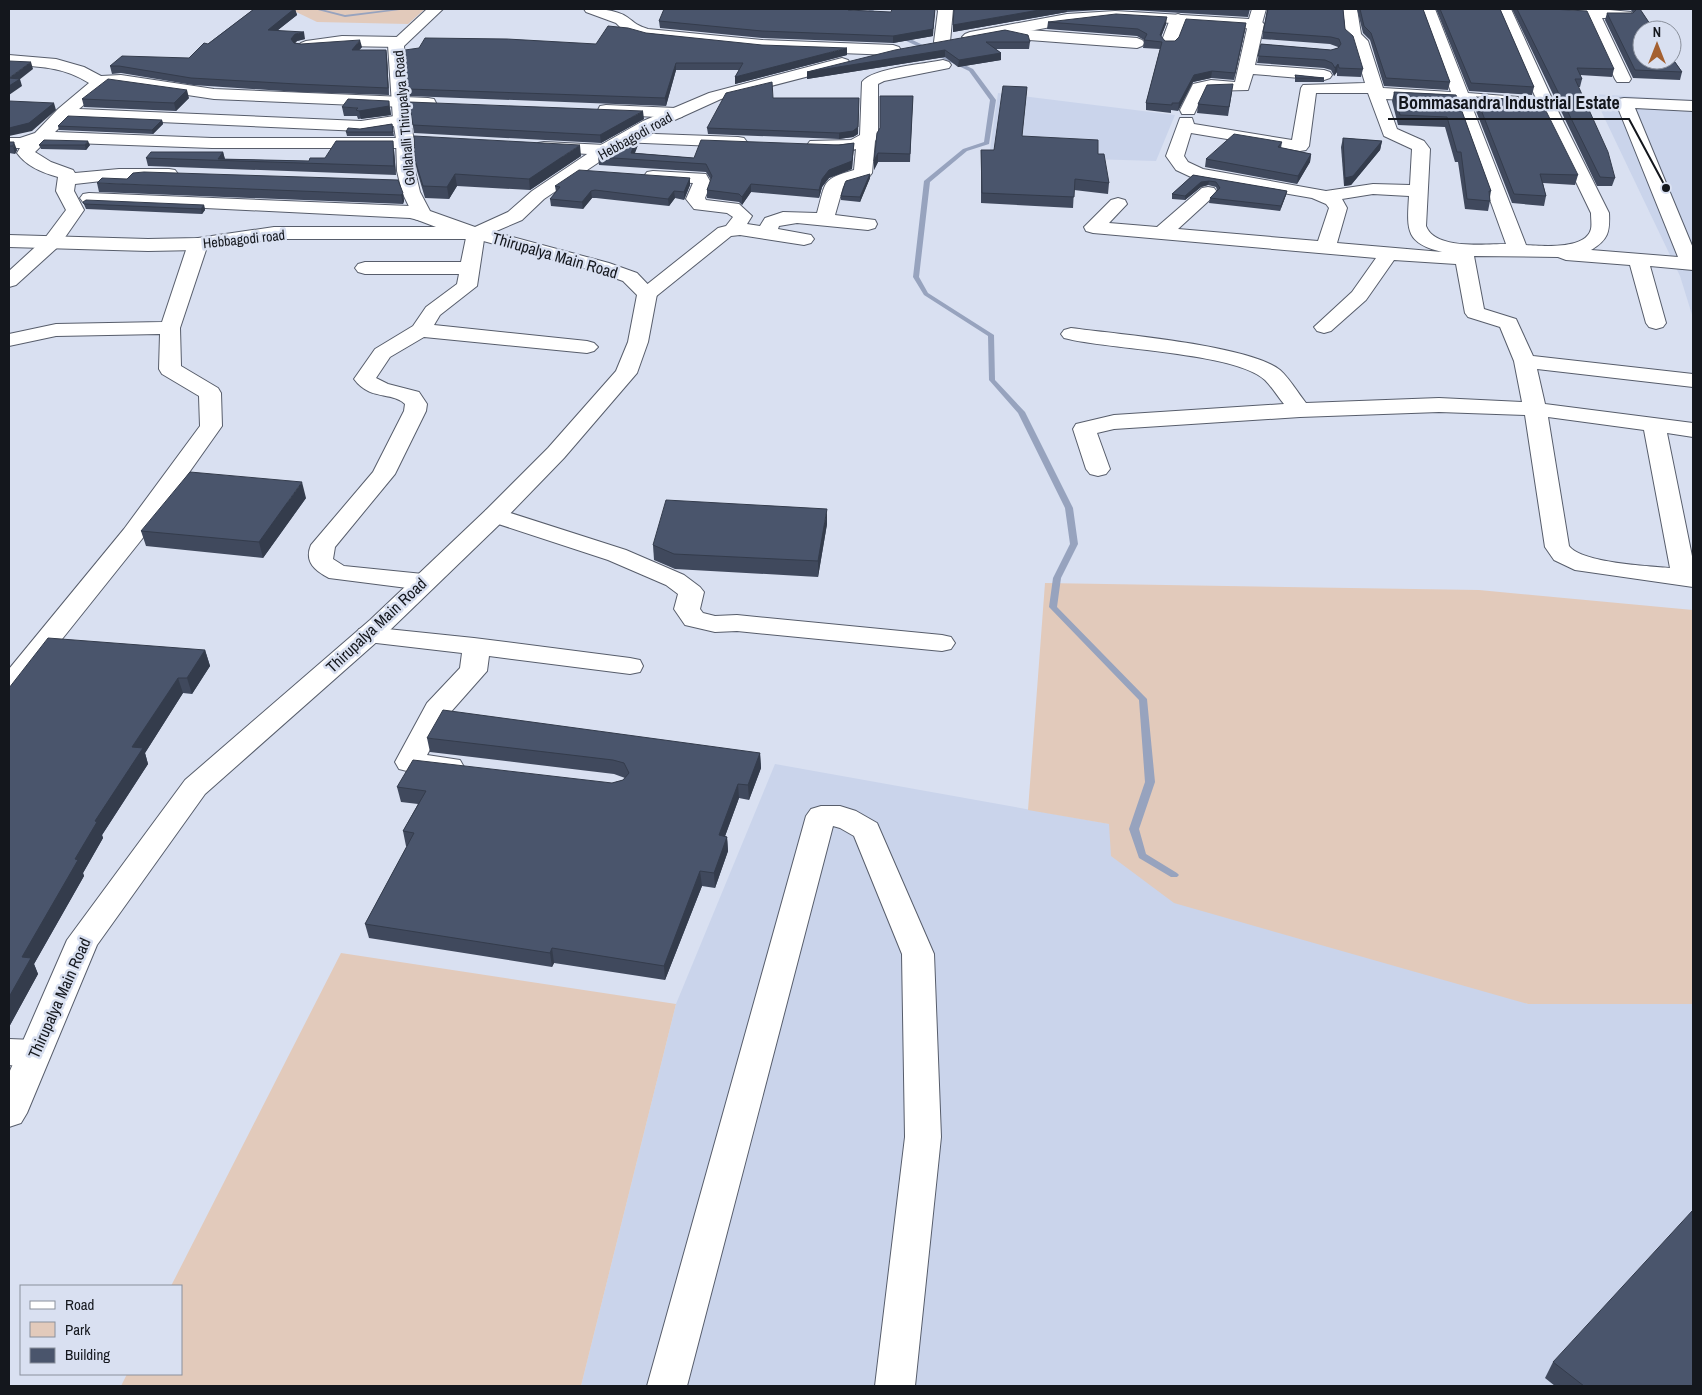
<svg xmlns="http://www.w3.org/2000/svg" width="1702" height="1395" font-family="'Archivo Narrow',sans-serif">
  <rect width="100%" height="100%" fill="#d9e0f1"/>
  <g fill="#cad4eb">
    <polygon points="998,93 1175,115 1156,161 989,156"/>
    <polygon points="1593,94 1693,100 1693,318 1680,276"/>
    <polygon points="775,764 1110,824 1528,1004 1693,1004 1693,1386 581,1386 676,1004"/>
  </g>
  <g fill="#e2cabb">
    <polygon points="290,9 425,9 408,24 317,22"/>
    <polygon points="1045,583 1479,590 1693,610 1693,1004 1528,1004 1174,903 1111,856 1109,824 1028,810"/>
    <polygon points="341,953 676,1004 581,1386 121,1386 127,1374 181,1374 181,1286 171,1286"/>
  </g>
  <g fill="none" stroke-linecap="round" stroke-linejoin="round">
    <g fill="#97a3be" fill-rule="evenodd">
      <polygon points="314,9 321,9 345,15 395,9 407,9 345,17"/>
      <polygon points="867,9 872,9 883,19 879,20"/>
      <polygon points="896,34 900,34 973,69 996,100 989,144 967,151 930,182 919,277 928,293 994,335 995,380 1025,412 1073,508 1078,544 1061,578 1057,607 1147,699 1155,782 1139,829 1146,854 1177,873 1179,875 1177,877 1171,877 1139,858 1129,829 1145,782 1139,700 1049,607 1053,578 1070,544 1065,508 1018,413 989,380 988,336 924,295 913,277 924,181 963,149 984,142 990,100 969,71 896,36"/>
    </g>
    <defs>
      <g id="street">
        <path d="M584,9C598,9 615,9 627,17C635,23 638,26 648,29L762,40L893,45L899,47L901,50L899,53L893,55L762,50L647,38L624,31L616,23L586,12Z"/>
        <polygon points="937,9 953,9 950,42 947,45 937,45 934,42 938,11"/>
        <path d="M1343,9H1357L1361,34L1368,41L1383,88L1451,92L1421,9H1435L1468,93L1518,97L1520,101L1518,105L1512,106L1471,104L1526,245C1542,246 1586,250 1591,229C1592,225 1591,218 1591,213L1538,103L1497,9H1511L1554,103L1609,213C1610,232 1608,240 1591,250L1678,257L1616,103L1618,99L1624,98L1693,101V111L1635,108L1693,248V270L1650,266L1666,323L1663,327L1656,329L1649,327L1646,323L1630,265L1566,260L1558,257L1474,256L1484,309L1516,319L1533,356L1693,374V387L1537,369L1545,404L1693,423V437L1667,433L1693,561V587L1575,570L1554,560L1545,547L1525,415L1439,412L1300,417L1114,429L1097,433L1110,469L1106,474L1098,476L1090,474L1086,469L1073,429L1076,424L1114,415L1284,404C1278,397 1272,387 1265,380C1235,352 1109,350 1064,338L1061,334L1064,330L1071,328C1115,334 1249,345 1280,370C1290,379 1298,393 1306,403L1439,398L1522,402L1514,361L1500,327L1468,317L1465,313L1456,264L1394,260L1366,300L1331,331L1324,333L1317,331L1314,327L1352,292L1376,258L1093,233L1086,231L1084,227L1111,200L1118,198L1125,200L1127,204L1109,223L1157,227L1202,188L1208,187L1214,188L1217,192L1214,196L1178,229L1318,241L1329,208L1326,204L1312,198L1191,177L1176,170L1166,156L1180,118H1192L1194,124L1292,140L1301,88L1303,85L1365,83L1353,43L1346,36ZM1316,93H1368L1384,136L1412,149L1410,185L1373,184L1326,191L1203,169L1188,162L1184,156L1191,133L1300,151L1306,150L1309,146ZM1386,99L1455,103L1506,244C1485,244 1435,250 1426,226L1430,149L1424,141L1397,129ZM1373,194L1409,196C1407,230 1405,243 1442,252L1337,243L1347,208L1342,199ZM1548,417L1644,430L1670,568C1648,566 1582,563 1569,546Z"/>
        <polygon points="1526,9 1599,9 1631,12 1633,15 1631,18 1602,18 1631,79 1629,82 1617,82 1615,79 1586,17 1533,13 1528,12"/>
        <polygon points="1178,14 1183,16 1186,19 1177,43 1174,46 1164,46 1161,43 1170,19 1173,16"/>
        <polygon points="1256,19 1261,21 1264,24 1255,65 1324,70 1330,72 1332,75 1330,78 1324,80 1253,74 1248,90 1205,91 1194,114 1182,114 1180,110 1193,84 1211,80 1235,82 1248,24 1251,21"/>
        <polygon points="1003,26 1029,30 1137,38 1142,40 1145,43 1142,46 1137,48 1029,40 998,34 995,31 998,28"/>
        <polygon points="342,36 399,37 404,39 407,42 404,45 399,47 342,46 306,51 301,49 298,46 301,43 306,41"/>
        <path d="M9,55L56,59L84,67L101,76L121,75L214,89L428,98L434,99L436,103L434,107L428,108L214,99L121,85L106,86L79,109L361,121L401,115L407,116L409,120L407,124L401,125L361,131L69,118L55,132L212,138H405L411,139L414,143L411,147L405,148H212L45,142L35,152L51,162L73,170L75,173L119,169H169L175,170L178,174L175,178L169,179H119L75,184L74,191L84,210L59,246L16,285L9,287V271L45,238L66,210L56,191L58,177C43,173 26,166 17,153L20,148H9V138H20L35,133L58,109L89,83C64,67 38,66 9,65Z"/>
        <path d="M943,60L949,62L951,65L949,68L884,81L878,84V137L875,141L872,173L869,177L845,184L843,187L835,215L875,220L877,224L875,228L868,230L797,223L779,226L778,229L811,235L814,239L811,243L804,245L740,235L731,236L654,298L647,300L640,298L637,294L640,290L718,228L726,226L733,217L727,213L694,209L686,199L693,183L653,181L647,180L644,176L647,172L653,171L706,174L711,183L705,198L706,200L739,204L752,216L747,224L760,226L765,218L783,212L817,213C826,182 821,179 854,170L856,149C842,153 824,152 810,149L807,145L810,141L851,140L860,135L862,82C872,68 925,64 943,60Z"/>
        <polygon points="606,105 676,108 682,109 684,113 682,117 676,118 600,114 598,110 600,106"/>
        <polygon points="627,133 738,137 744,138 747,142 744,146 738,147 621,142 618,138 621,134"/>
        <polygon points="544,142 605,145 611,146 614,150 611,154 605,155 538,151 535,147 538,143"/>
        <polygon points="89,193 410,206 429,211 431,215 429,219 422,221 410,218 83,202 80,198 83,194"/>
        <path d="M476,227L483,229L485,233L477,286L440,315L434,325L587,341L594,343L598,347L594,351L587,353L424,337L390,357L376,378L388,384L419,392L427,404L426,411L395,474L335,547L333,559L344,566L423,574L432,577L436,582L432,587L423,590L329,578C315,571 304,562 311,545L373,472L404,411L405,404C391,391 370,401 354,379L375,349L413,326L426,307L457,284L459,274H365L358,272L355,268L358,264L365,262H461L467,233L469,229Z"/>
        <polygon points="198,238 205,240 208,244 180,328 181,366 218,388 221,393 222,426 142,539 19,693 9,696 9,669 124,529 200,426 199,396 162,374 159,369 160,334 56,336 9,346 9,334 56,324 162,322 188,244 191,240"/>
        <polygon points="495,508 626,550 684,575 700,587 704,592 700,609 703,613 715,616 737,615 942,635 951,637 955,643 951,649 942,651 737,631 715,632 685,625 674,609 678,594 666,585 608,560 486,520 483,515 486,510"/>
        <path d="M368,627L474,638L630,658L640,660L643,666L640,672L630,674L489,656L487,671L449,714L427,755L460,760L464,767L460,774C442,779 417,774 399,769L395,762L427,703L460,668L462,653L359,641L355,635L359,629Z"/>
        <polygon points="821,806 840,806 856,811 877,823 934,954 941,1137 915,1386 875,1386 905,1137 902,954 854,836 840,828 833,826 687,1386 647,1386 806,816 811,809"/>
        <polygon points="9,1039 34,1040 46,1044 51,1054 46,1064 34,1068 9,1065"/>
      </g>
      <g id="secondary">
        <polygon points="427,9 443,9 404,46 409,120 414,139 415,171 420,192 430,211 475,227 508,212 532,191 599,146 643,121 709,93 842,58 848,60 850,63 848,66 721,99 655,129 611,154 544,199 522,220 494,232 609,263 637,273 657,294 648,342 637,373 564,458 504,520 388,632 205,794 97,945 27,1113 21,1123 9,1127 9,1073 67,940 185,780 370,620 486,510 548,448 616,371 628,342 637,295 623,281 595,271 476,239 274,239 198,250 148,251 9,247 9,235 148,239 198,238 274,227 436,227 415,219 402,192 397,171 396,139 393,120 388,45"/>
        <polygon points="1252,9 1266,9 1261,27 1256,29 1115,19 1067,24 970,42 965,40 962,37 965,34 970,32 1067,14 1115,11 1249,19"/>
      </g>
    </defs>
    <use href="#street" stroke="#575d6b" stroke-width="2"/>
    <use href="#secondary" stroke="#575d6b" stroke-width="2"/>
    <use href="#street" fill="#fff" fill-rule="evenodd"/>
    <use href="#secondary" fill="#fff" fill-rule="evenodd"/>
  </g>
  <g fill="#40495d">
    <polygon points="254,9 295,9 297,15 278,30 305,39 297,41 295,43 301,44 362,47 359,50 386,50 387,57 389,95 298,92 193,85 121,73 112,74 110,66 189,58"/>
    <polygon points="954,9 1250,9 1248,17 1115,9 1067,12 953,32"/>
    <polygon points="1267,9 1343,9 1345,29 1363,69 1361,77 1337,76 1337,72 1334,76 1331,70 1324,68 1257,63 1261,44 1331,50 1338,48 1338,47 1330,44 1262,39"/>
    <polygon points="1357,9 1423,9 1450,82 1448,90 1384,86 1370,40 1363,33"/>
    <polygon points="1436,9 1500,9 1534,87 1532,95 1469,91"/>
    <polygon points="1512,9 1551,9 1614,69 1612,77 1580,75 1582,79 1580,87 1578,87 1615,178 1612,186 1597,186"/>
    <polygon points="1616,9 1640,9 1682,72 1680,80 1633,78 1605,20 1607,13 1633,13 1631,10"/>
    <polygon points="850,10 933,36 893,43 762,38 660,28 659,21"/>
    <polygon points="1048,22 1166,24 1161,37 1165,41 1175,41 1245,30 1234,80 1211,78 1193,82 1178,111 1171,110 1171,113 1146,110 1146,103 1160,49 1143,48 1144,40 1137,36 1047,29"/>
    <polygon points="1005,30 1030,42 1029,49 996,49 1001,53 1001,60 958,67 945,57 807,79 807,72"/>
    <polygon points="646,33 847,55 735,84 735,77 739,70 676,70 666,106 409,96 408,89 596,44"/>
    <polygon points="1295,75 1324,78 1324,82 1295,82"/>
    <polygon points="1027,87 1022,136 1098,154 1109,183 1108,194 1074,190 1073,208 981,203 981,150 994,150"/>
    <polygon points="1232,92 1228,116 1197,113 1198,104"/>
    <polygon points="1394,92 1456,95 1491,191 1490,197 1490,201 1488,211 1465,209 1458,162 1455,162 1445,127 1398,125 1392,101"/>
    <polygon points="913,96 910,162 878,162 874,170 877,133"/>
    <polygon points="1476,97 1578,175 1575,185 1543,183 1546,196 1544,206 1512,203 1474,106"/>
    <polygon points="189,98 176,111 84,107 82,99"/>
    <polygon points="773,98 858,134 853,137 839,139 708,134 707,128"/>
    <polygon points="409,102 644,119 601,143 414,133"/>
    <polygon points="342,107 390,109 391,115 358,119 357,116 344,116"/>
    <polygon points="162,120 163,124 153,134 59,130 58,126"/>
    <polygon points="392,124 394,136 347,136 346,132 360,129"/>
    <polygon points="637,138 638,145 635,153 694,158 854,143 852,169 829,178 822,187 819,198 751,192 742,205 739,202 707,198 707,190 711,180 706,172 599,165 598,157"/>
    <polygon points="1343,138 1382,141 1380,150 1351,185 1344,186 1341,147"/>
    <polygon points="9,142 17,150 15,154 9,153"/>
    <polygon points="1282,142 1281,148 1311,154 1310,162 1297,184 1205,167 1206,159"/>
    <polygon points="39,145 90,145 86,150 41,149"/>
    <polygon points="394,150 396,175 148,166 146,158 223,152 225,159 309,161 325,158"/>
    <polygon points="581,156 530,190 457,186 449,199 425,198 417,171 415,160"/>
    <polygon points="870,174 870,178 860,202 841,200 841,196"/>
    <polygon points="1193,175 1287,191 1286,195 1280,211 1209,203 1210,198 1217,190 1216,187 1208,185 1201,187 1185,200 1172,199 1172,194"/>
    <polygon points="690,178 690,185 684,200 675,198 669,206 596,198 592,198 583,209 551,206 550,199 556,192 555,186"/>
    <polygon points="97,183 403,193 404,201 403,204 99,192"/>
    <polygon points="83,202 204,205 205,210 202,214 86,209"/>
    <polygon points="306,498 263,558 146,546 141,531"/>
    <polygon points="827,524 818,577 675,569 654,560 653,545"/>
    <polygon points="205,650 210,666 192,694 183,693 145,753 148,764 102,835 103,838 83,873 84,876 34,964 38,974 9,1027 9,688"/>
    <polygon points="427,738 760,753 761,768 749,800 739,798 725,836 727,837 728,851 715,888 702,886 665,980 554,963 552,967 369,938 365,924 407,846 406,846 403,831 418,804 401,802 397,787 612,783 623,780 625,778 614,774 430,752"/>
    <polygon points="1553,1362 1693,1386 1555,1386 1545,1378"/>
  </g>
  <g fill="#343c4c">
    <polygon points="294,9 295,9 297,15 269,37 268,30"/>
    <polygon points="935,9 933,36 893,43 893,36"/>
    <polygon points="1045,9 1067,9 1067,12 953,32 953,25"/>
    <polygon points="1167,17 1166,24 1159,42 1160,35"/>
    <polygon points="1246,23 1245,30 1234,80 1235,73"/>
    <polygon points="304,32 305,39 297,41 292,46 291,39 295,34"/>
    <polygon points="360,40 362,47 353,57 352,50"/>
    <polygon points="847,48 847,55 735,84 735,77"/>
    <polygon points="386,50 387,57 389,95 388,88"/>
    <polygon points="945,50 945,57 807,79 807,72"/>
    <polygon points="1001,53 1001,60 958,67 959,60"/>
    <polygon points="31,62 33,69 19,80 20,79 22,86 9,95 9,78"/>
    <polygon points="676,63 676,70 666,106 665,98"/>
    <polygon points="1338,64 1337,72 1334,76 1335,68"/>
    <polygon points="1212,71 1211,78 1193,82 1178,111 1179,103 1194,75"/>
    <polygon points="187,90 189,98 176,111 174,103"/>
    <polygon points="859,98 858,134 853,137 839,139 839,133"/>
    <polygon points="389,101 391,115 361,119 359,111"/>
    <polygon points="54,103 56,110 32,131 9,136 9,128"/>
    <polygon points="643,111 644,119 601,143 600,135"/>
    <polygon points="162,120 163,124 153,134 152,130"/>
    <polygon points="637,138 638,145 632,159 631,153"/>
    <polygon points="88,141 90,145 86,150 85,145"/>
    <polygon points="393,141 394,150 396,175 394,166"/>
    <polygon points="1382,141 1380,150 1351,185 1344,186 1345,178"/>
    <polygon points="14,142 17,150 15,154 13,146"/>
    <polygon points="854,143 852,169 829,178 822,187 819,198 819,190 822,179 829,170"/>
    <polygon points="580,145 581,156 530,190 529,179"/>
    <polygon points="223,152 225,160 218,159"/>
    <polygon points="878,153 878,162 874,170 874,161"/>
    <polygon points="1311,154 1310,162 1297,184 1298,176"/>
    <polygon points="455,174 457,186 449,199 447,187"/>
    <polygon points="870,174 870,178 860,202 860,197"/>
    <polygon points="690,178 690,185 684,200 684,192"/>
    <polygon points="1209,181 1208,185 1201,187 1185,200 1185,196 1201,182"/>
    <polygon points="751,184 751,192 742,205 742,197"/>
    <polygon points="591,191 592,198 583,209 582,202"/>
    <polygon points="674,191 675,198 669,206 668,199"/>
    <polygon points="1287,191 1286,195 1280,211 1281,206"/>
    <polygon points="403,193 404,201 403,204 401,195"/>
    <polygon points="204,205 205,210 202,214 201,209"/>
    <polygon points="302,482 306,498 263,558 259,542"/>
    <polygon points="827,509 827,524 818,577 818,561"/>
    <polygon points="205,650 210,666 192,694 187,678"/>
    <polygon points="178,678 183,693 145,753 148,764 102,835 103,838 83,873 84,876 34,964 38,974 9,1027 9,997 22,957 75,859 132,747"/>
    <polygon points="760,753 761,768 749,800 748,785"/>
    <polygon points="738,784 739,798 720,850 719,835"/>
    <polygon points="727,837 728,851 715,888 714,873"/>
    <polygon points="700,871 702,886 665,980 664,966"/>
    <polygon points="552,948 554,963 552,967 550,953"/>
  </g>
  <g fill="#4a556c" stroke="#343c4c">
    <polygon points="254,9 294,9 268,30 304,32 295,34 291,39 294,43 301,44 360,40 352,50 386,50 388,88 297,84 191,78 119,66 110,66 122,56 189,58 204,43 208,44"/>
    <polygon points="664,9 849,9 848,10 891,12 892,9 935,9 933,29 893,36 762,31 659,21"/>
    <polygon points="954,9 1045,9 953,25"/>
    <polygon points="1232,9 1249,9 1249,10"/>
    <polygon points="1268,9 1343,9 1345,29 1353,36 1363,69 1339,68 1338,64 1335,68 1332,63 1325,60 1258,56 1261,44 1331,50 1338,48 1341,44 1339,39 1331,37 1263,32"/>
    <polygon points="1360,9 1423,9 1450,82 1386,78 1371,33 1364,26"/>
    <polygon points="1440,9 1500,9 1534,87 1471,83"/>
    <polygon points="1517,9 1551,9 1587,11 1614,69 1577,68 1582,79 1575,79 1608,152 1615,178 1600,177"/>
    <polygon points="1637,9 1640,9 1654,30 1642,30 1642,60 1672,60 1672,58 1682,72 1635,70 1607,13 1633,13"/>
    <polygon points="1116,14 1167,17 1160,35 1165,41 1175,41 1179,37 1186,19 1246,23 1235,73 1212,71 1194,75 1179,103 1172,103 1172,105 1146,103 1162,42 1144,40 1147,34 1138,29 1048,22"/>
    <polygon points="608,26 628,28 646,33 762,45 847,48 735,77 743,63 676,63 665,98 408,89 405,50 419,48 425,38 507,39 596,44"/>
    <polygon points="1005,30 1028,35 1030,42 986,42 1001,53 959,60 945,50 807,72 895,50"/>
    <polygon points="9,61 31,62 9,78 20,79 9,86"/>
    <polygon points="1295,75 1324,78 1296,78"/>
    <polygon points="108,79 187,90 174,103 82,99"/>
    <polygon points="772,82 773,98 859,98 858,127 853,131 839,133 707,128 726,93"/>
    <polygon points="1233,84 1229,107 1198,104 1207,85"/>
    <polygon points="1003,86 1027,87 1022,136 1098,140 1098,154 1104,154 1109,183 1075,179 1074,197 982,193 981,150 994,150"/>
    <polygon points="1394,92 1456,95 1491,191 1489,191 1490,201 1467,199 1461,152 1457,152 1447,117 1400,115"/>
    <polygon points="880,96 913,96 910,154 878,153 874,161 877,133 880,128"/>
    <polygon points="1476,97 1541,101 1578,175 1540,174 1546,196 1514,194"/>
    <polygon points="348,99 389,101 389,106 359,111 356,110 358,108 342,107"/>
    <polygon points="9,101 54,103 29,123 9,128"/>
    <polygon points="409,102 643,111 600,135 413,125"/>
    <polygon points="68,116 162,120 152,130 58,126"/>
    <polygon points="392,124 393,132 346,132 348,128 360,129"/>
    <polygon points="1234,134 1282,142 1278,147 1311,154 1298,176 1206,159"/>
    <polygon points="414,136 580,145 529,179 455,174 447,187 423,186 415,160"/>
    <polygon points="630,137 637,138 631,153 694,158 701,140 839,145 854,143 852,161 829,170 822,179 819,190 751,184 742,197 739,194 707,190 712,176 706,164 598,157"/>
    <polygon points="1343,138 1382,141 1353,176 1345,178"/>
    <polygon points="44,140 88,141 85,145 39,145"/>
    <polygon points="336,141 393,141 394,166 146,158 151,152 223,152 218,159 309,161 310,158 325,158"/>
    <polygon points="9,142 14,142 13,146 9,146"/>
    <polygon points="579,170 690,178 684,192 674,191 668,199 595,190 591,191 582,202 550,199 560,187 555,186"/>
    <polygon points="144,172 398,180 403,193 401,195 97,183 102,178 127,179 133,173"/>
    <polygon points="870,174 860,197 841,196 845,183 846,181"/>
    <polygon points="1193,175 1287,191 1281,206 1210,198 1220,188 1216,182 1209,181 1201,182 1185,196 1172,194"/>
    <polygon points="86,200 204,205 201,209 84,204 83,202"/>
    <polygon points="190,472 302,482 259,542 141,531"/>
    <polygon points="666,500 827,509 818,561 674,554 653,545"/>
    <polygon points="48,638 205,650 187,678 178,678 132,747 143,748 95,821 97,822 75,859 78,860 22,957 31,958 9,997 9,688"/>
    <polygon points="443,710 760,753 748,785 738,784 719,835 727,837 714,873 700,871 664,966 552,948 550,953 365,924 414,833 403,831 426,791 397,787 413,760 612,783 623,780 629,773 624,763 613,760 427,738"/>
    <polygon points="1693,1210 1693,1386 1584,1386 1553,1362"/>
  </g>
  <g text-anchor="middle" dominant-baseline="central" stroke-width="5" stroke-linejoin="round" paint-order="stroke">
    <g font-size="14" fill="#14171d" stroke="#d9e0f1">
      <text transform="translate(404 118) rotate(-95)">Gollahalli Thirupalya Road</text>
      <text transform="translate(635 136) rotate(-29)">Hebbagodi road</text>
      <text transform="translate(244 239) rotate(-6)">Hebbagodi road</text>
    </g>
    <g font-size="16" fill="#14171d" stroke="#d9e0f1">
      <text transform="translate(555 255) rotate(16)">Thirupalya Main Road</text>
      <text transform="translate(376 625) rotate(-43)">Thirupalya Main Road</text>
      <text transform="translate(59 998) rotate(-66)">Thirupalya Main Road</text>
    </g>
  </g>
  <path fill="none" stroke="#14171d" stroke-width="2" d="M1666 188L1629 119H1388"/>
  <circle fill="#14171d" stroke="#d9e0f1" stroke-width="2" cx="1666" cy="188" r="5"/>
  <g font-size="18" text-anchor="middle" font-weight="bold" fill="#14171d" stroke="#d9e0f1" stroke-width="5" stroke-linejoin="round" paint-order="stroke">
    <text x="1509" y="109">Bommasandra Industrial Estate</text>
  </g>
  <rect width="1702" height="1395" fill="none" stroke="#14171d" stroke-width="20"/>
  <rect x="20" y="1285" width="162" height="90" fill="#d9e0f1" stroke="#8a909c"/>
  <rect x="30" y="1301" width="25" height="8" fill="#ffffff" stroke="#8a909c"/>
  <text x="65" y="1310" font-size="15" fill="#14171d">Road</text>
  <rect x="30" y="1322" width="25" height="15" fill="#e2cabb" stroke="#8a909c"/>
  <text x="65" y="1335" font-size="15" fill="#14171d">Park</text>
  <rect x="30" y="1348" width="25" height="15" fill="#4a556c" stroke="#8a909c"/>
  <text x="65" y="1360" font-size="15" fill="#14171d">Building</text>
  <g transform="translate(1657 45)"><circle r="24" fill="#d9e0f1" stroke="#8a909c"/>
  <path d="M0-4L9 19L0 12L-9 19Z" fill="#a46030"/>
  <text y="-8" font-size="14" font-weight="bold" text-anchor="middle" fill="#14171d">N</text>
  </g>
</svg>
